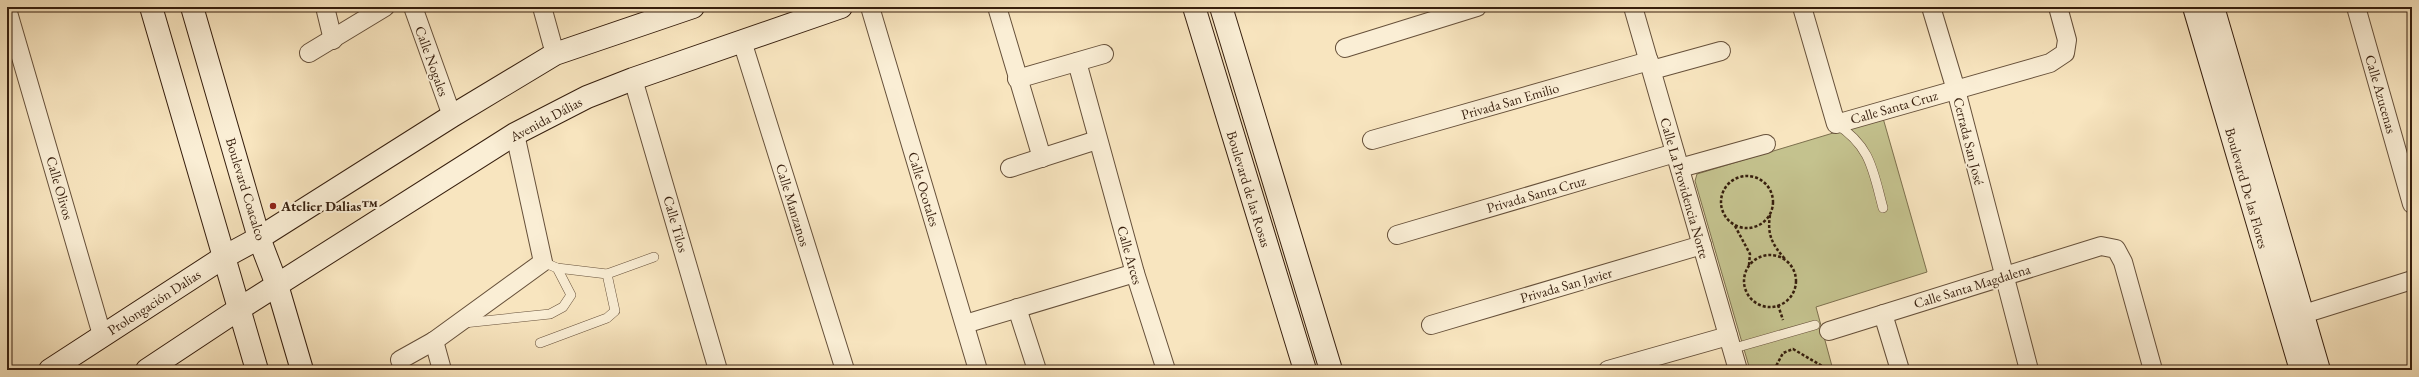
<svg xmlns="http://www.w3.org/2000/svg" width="2419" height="377" font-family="'EB Garamond',serif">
  <rect width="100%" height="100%" fill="#f8e5bf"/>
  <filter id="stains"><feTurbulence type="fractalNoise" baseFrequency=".005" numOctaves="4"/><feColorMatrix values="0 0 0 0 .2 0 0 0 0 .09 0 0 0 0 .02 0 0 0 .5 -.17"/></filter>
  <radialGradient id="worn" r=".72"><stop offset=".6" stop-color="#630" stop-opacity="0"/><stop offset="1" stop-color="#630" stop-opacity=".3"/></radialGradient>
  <polygon fill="#c4c28e" stroke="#7d704e" points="1883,118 1927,272 1816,307 1833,370 1750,370 1695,181 1697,174"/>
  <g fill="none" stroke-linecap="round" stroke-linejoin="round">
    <defs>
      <g id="lane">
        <path d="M1836,124C1871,146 1873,171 1883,208"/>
        <polyline points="607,274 654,257"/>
        <polyline points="464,323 550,314 563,307 571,295 557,268"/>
        <polyline points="540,343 607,318 615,311 607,274 557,268 543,262"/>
        <polyline points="1731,349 1815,325"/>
      </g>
      <g id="street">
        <polyline points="325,7 333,40"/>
        <polyline points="413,7 452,116"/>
        <polyline points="542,7 555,54"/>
        <polyline points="870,7 978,370"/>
        <polyline points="997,7 1042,158"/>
        <polyline points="1633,7 1738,370"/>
        <polyline points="1802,7 1836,124 2050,63 2065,53 2067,40 2058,7"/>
        <polyline points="1931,7 1956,90 2029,370"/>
        <polyline points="2356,7 2412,204"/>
        <polyline points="7,9 102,335"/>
        <polyline points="742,41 845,370"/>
        <polyline points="1345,48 1477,7"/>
        <polyline points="309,53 385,7"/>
        <polyline points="1077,62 1135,273 1166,370"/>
        <polyline points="1652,70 1721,51"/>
        <polyline points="633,79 718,370"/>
        <polyline points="1017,79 1104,54"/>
        <polyline points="1372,140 1649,61"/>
        <polyline points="1010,168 1097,140"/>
        <polyline points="1680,168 1766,144"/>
        <polyline points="1397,235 1675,153"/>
        <polyline points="1017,308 1037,370"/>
        <polyline points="1883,314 1900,370"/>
        <polyline points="2291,318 2412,280"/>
        <polyline points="965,324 1135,273"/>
        <polyline points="1431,325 1702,245"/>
        <polyline points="1829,331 2101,246 2116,249 2123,262 2153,370"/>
        <polyline points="434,341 442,370"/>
        <polyline points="400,360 434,341 543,262 515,134"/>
        <polyline points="1608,370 1728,336"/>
      </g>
      <g id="secondary">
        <polyline points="151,7 257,370"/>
        <polyline points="192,7 259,238 277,285 302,370"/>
        <polyline points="1194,7 1305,370"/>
        <polyline points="1221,7 1331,370"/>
        <polyline points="2194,7 2301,370"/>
        <polyline points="2213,7 2319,370"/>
        <polyline points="50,370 224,257 259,238 452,116 555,54 693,7"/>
        <polyline points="147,370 239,309 515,134 587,97 633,79 841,7"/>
      </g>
    </defs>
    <use href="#lane" stroke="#66503a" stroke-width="10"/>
    <use href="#street" stroke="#66503a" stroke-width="20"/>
    <use href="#secondary" stroke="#361e0d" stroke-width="24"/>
    <g stroke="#361e0d" stroke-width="2.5" stroke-dasharray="3 2" stroke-linecap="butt">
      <circle cx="1747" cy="202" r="26"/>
      <path d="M1770,215C1767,235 1772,244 1785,259"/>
      <polyline points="1735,226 1750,254 1749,265"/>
      <circle cx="1770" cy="281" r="26"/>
      <polyline points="1778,305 1783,320"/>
      <polyline points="1774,370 1783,353 1793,349 1829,370"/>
    </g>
    <use href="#lane" stroke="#faeed5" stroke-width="9"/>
    <use href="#street" stroke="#faeed5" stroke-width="18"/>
    <use href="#secondary" stroke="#faeed5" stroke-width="22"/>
  </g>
  <circle fill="#8f2418" stroke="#faeed5" stroke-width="1.5" cx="273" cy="206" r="4"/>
  <g text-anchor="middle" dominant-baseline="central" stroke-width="4" stroke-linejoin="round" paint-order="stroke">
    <g font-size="14" fill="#361e0d" stroke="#faeed5">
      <text transform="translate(432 61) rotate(70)">Calle Nogales</text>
      <text transform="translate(2381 94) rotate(74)">Calle Azucenas</text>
      <text transform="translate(1510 101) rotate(-16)">Privada San Emilio</text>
      <text transform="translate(1894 107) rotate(-16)">Calle Santa Cruz</text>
      <text transform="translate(546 119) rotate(-28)">Avenida Dálias</text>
      <text transform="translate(1969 141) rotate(76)">Cerrada San José</text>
      <text transform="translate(60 188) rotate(74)">Calle Olivos</text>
      <text transform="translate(1685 188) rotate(74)">Calle La Providencia Norte</text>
      <text transform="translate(2247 188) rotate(74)">Boulevard De las Flores</text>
      <text transform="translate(246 189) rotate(73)">Boulevard Coacalco</text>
      <text transform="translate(924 189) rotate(73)">Calle Ocotales</text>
      <text transform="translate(1249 189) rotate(73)">Boulevard de las Rosas</text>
      <text transform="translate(1536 194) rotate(-16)">Privada Santa Cruz</text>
      <text transform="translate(793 205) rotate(73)">Calle Manzanos</text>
      <text transform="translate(676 224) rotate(74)">Calle Tilos</text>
      <text transform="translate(1130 255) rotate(74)">Calle Arces</text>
      <text transform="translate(1566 285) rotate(-16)">Privada San Javier</text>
      <text transform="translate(1972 286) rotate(-17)">Calle Santa Magdalena</text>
      <text transform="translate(154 302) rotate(-33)">Prolongación Dalias</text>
    </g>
    <g font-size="14" font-weight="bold" fill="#361e0d" stroke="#faeed5" text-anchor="start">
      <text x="281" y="206">Atelier Dalias™</text>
    </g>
  </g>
  <rect width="2419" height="377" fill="none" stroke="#f8e5bf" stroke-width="24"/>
  <rect x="8" y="8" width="2403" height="361" fill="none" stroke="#361e0d" stroke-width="2"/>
  <rect x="12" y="12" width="2395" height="353" fill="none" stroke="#361e0d"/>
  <rect width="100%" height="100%" filter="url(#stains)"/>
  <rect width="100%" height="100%" fill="url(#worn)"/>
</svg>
